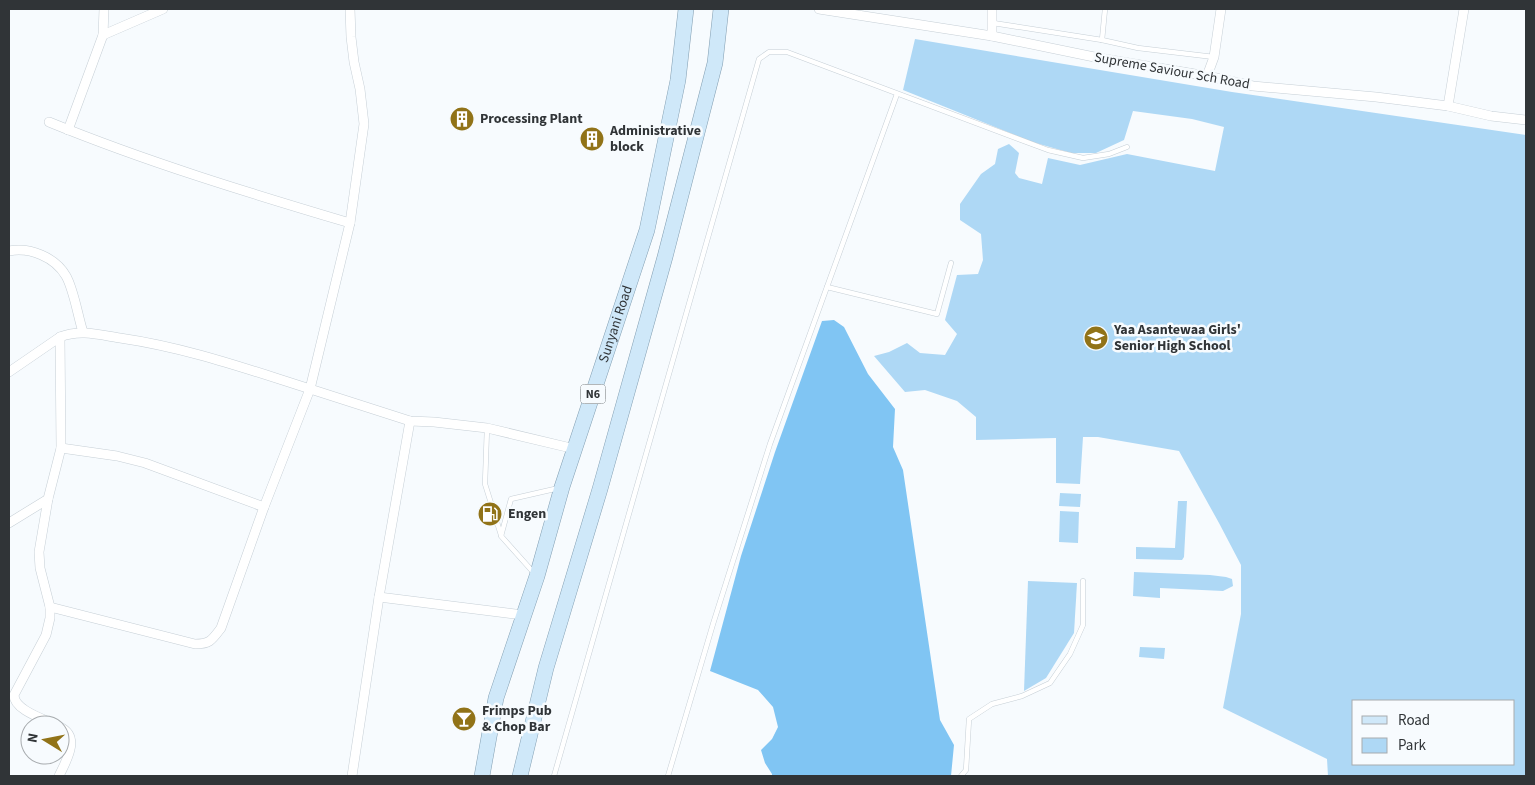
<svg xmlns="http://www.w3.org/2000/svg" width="1535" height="785" font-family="'Source Sans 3',sans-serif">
  <rect width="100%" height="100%" fill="#f7fbfe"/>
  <g fill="#aed8f5" fill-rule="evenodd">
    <path d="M915,39L1232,92L1526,135V776H1328L1327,759L1223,708L1241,614V565L1219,523L1179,451L1098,437H1083L1080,484L1056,483V438L976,440V417L957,401L925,390L905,392L874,356L889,352L907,343L920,353L945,355L957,334L945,320L957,275L978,274L983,260L981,234L960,220V204L981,174L995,164L998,149L1009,144L1019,153L1015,173L1019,178L1042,184L1048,158L1080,165L1127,154L1215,171L1224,127L1192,119L1133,111L1124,140L1096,153H1071L1032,142L903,90ZM1354,701H1514V764H1354Z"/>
    <polygon points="1060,493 1081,494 1080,507 1059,506"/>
    <polygon points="1178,501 1187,501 1184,557 1182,560 1136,559 1136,547 1175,548"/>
    <polygon points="1060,511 1079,512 1078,543 1059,542"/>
    <polygon points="1134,572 1210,575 1226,577 1232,579 1233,586 1223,591 1160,588 1160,598 1133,596"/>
    <polygon points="1028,581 1077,583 1074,633 1046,678 1024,691"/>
    <polygon points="1140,647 1165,648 1164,659 1139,657"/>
  </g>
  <polygon fill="#80c5f3" points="834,320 844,327 868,374 895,409 893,447 903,470 940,720 954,745 951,776 772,776 772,774 765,763 761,750 772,739 778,727 773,707 758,690 710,671 741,556 775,452 822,321"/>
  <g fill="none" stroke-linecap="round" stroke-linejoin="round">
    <defs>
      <g id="service">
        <polyline points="993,23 1102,40 1138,48 1214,57"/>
        <polyline points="1102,40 1105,9"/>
        <polyline points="827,287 937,314 951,263"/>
        <polyline points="487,428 485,484 501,535"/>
        <polyline points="534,573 501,536 511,499 559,488"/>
        <polyline points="554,776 759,59 769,52 787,52 1048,150 1083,158 1109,154 1127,147"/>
        <polyline points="668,776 713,624 770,444 897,94"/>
        <polyline points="961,776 966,770 969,719 992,704 1022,696 1050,683 1070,654 1083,625 1083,581"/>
      </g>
      <g id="minor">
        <polyline points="819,9 992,36 1099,58 1207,76 1253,86 1376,97 1448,106 1491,116 1526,120"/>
        <polyline points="992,9 992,36"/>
        <polyline points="103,35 163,9"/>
        <polyline points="1207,76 1214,57 1221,9"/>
        <polyline points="1448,106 1464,9"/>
        <path d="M49,122C147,162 249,193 350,223"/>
        <polyline points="68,130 103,35 104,9"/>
        <path d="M9,251C30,247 55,257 66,276C74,290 78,317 83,332"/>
        <path d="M9,372L60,337C80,329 100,335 120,338C175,346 226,362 279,379C322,393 366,407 410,421L434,422L487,428L575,449"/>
        <polyline points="61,448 117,456 145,463 264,507"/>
        <polyline points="9,523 48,499"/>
        <polyline points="379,597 523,615"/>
        <path d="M50,607L195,644C210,644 212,640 221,628L264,507L310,389L350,223L364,124L360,89L354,62L351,37L350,9"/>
        <path d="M56,725C44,719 14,710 14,695L46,635L50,618V607L40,568L39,552L48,499L61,448L60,337"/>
        <path d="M59,776C66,761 81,737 60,727"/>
        <polyline points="352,776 379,597 410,421"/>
      </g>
      <g id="primary">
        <path id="s1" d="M482,776L496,698L537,576L562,487L647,230L678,80L686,9"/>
        <polyline points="520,776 546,668 600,489 665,257 715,63 721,9"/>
      </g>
    </defs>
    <use href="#service" stroke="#c6cfd6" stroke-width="5.5"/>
    <use href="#minor" stroke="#c6cfd6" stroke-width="10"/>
    <use href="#primary" stroke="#839fb2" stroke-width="16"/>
    <use href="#service" stroke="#fff" stroke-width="4.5"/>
    <use href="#minor" stroke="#fff" stroke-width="9"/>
    <use href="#primary" stroke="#cfe8f9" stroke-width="15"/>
  </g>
  <defs>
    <symbol id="building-disc" viewBox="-11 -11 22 22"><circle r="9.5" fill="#917318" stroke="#f7fbfe"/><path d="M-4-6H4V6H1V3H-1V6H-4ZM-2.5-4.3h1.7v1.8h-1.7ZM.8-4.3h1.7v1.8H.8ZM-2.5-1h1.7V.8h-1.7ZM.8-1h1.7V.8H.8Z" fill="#fff"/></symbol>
    <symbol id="school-disc" viewBox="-11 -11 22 22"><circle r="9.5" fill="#917318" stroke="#f7fbfe"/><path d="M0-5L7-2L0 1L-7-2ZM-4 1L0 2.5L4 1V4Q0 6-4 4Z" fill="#fff"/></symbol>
    <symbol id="fuel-disc" viewBox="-11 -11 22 22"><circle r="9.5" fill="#917318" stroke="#f7fbfe"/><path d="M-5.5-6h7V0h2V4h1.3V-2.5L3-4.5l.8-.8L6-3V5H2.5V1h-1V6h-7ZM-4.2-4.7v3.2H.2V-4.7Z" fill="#fff"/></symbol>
    <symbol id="bar-disc" viewBox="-11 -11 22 22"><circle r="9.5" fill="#917318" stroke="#f7fbfe"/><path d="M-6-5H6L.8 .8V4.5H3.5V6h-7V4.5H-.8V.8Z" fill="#fff"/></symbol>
  </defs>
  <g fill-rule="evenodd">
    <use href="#building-disc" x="448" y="105" width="28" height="28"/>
    <use href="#building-disc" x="578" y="125" width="28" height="28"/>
    <use href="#school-disc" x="1082" y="324" width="28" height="28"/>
    <use href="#fuel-disc" x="476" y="500" width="28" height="28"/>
    <use href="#bar-disc" x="450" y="705" width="28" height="28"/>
  </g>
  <g text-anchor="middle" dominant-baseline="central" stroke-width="5" stroke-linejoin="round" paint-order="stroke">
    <rect fill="#f7fbfe" stroke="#6c7073" stroke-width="1" x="580.5" y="384.5" width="25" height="19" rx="4"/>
    <g font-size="12" font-weight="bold" fill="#303437">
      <text x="593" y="394">N6</text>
    </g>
    <g font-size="14" fill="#303437" stroke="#f7fbfe">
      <text transform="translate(1172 71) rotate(10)">Supreme Saviour Sch Road</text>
      <text stroke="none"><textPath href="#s1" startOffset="472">Sunyani Road</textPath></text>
    </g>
    <g font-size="14" font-weight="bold" fill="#303437" stroke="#f7fbfe" text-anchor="start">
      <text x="480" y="119">Processing Plant</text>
      <text x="610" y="131">Administrative<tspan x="610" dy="16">block</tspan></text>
      <text x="1114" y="330">Yaa Asantewaa Girls'<tspan x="1114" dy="16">Senior High School</tspan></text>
      <text x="508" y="514">Engen</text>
      <text x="482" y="711">Frimps Pub<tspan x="482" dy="16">&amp; Chop Bar</tspan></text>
    </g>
  </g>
  <rect width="1535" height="785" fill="none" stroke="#303437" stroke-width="20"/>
  <rect x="1352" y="700" width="162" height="65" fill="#f7fbfe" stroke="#a7abae"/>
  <rect x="1362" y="716" width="25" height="8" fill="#cfe8f9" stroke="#a7abae"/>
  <text x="1398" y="725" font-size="15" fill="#303437">Road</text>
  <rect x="1362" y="738" width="25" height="15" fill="#aed8f5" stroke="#a7abae"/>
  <text x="1398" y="750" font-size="15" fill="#303437">Park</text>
  <g transform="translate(45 740) rotate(280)"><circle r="24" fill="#f7fbfe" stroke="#a7abae"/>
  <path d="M0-4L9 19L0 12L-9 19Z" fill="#917318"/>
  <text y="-8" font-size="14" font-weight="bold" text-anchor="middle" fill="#303437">N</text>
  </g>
</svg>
